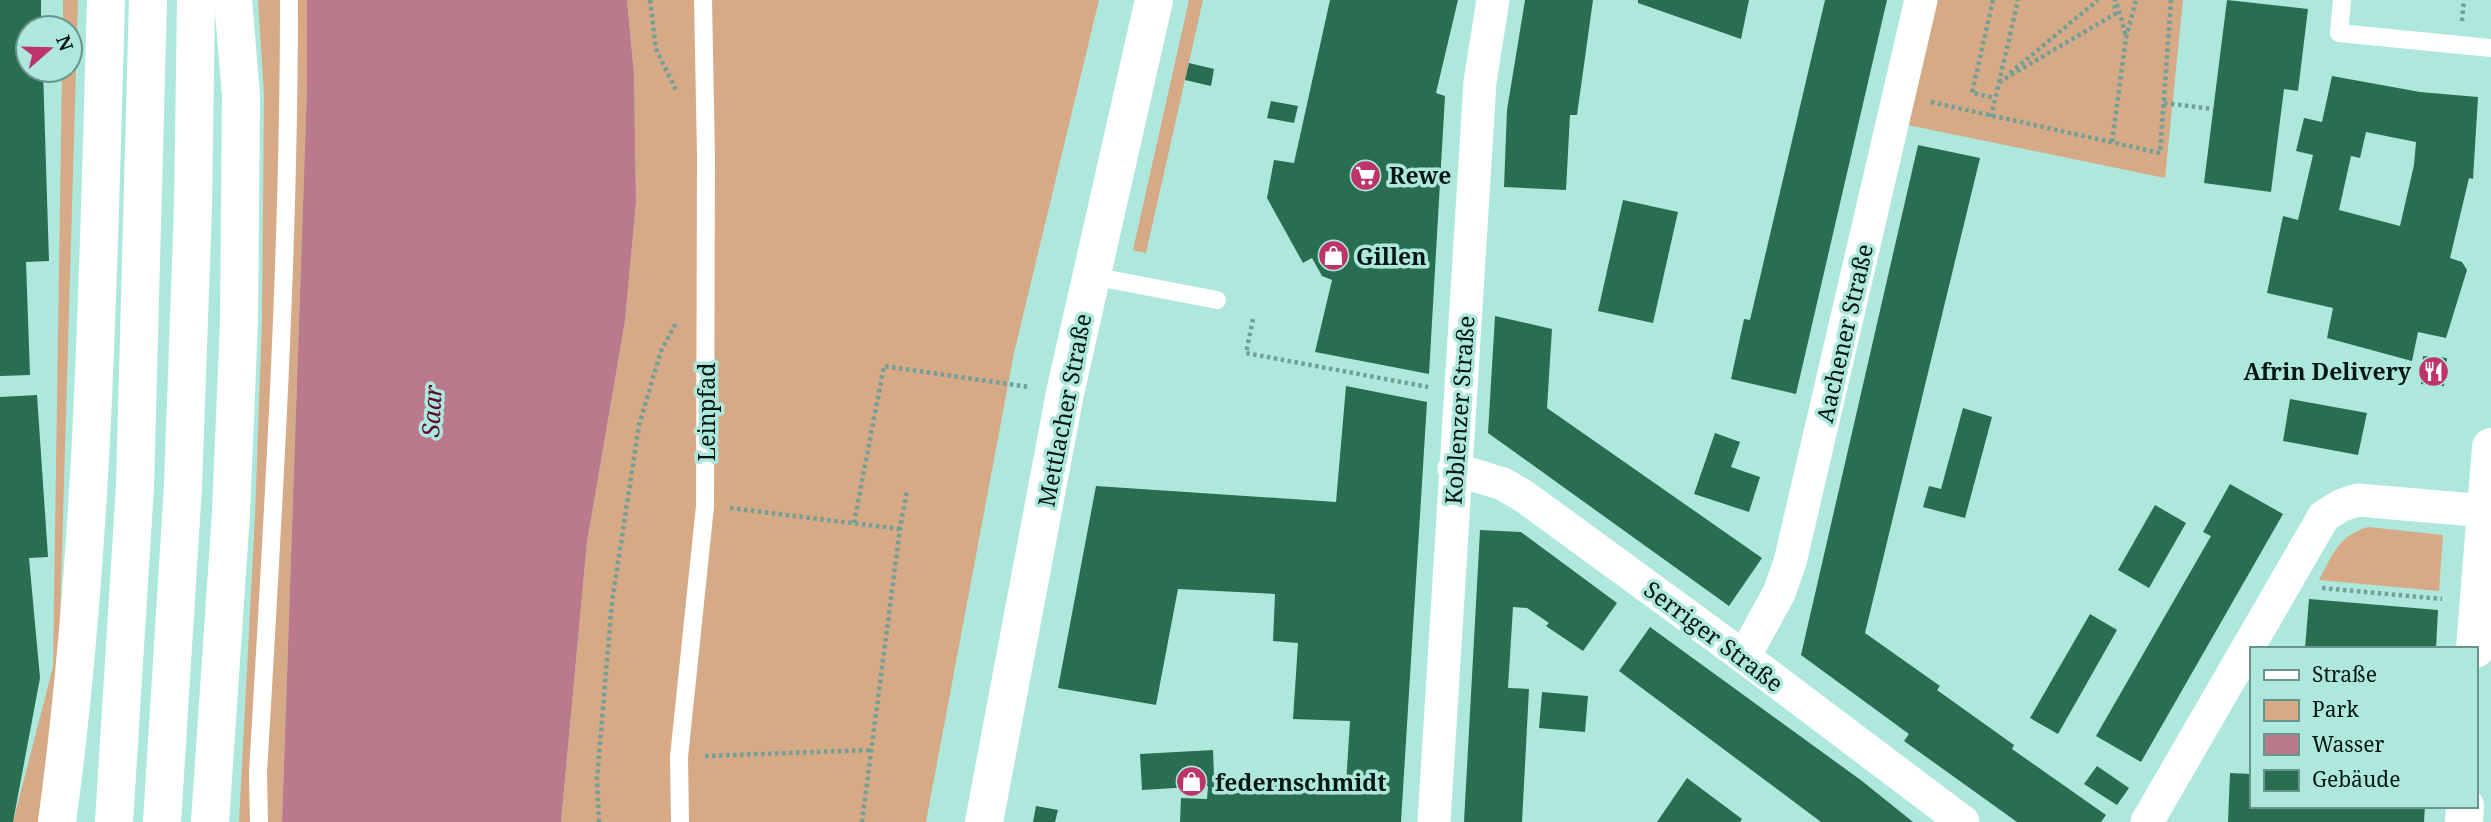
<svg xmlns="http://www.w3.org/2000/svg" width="2491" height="822" font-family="'Noto Serif',serif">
  <rect width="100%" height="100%" fill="#aee8dd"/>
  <g fill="#d6aa86">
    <polygon points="63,0 78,0 58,690 40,822 13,822 53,667 62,70 70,70 70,28 63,28"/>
    <polygon points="258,0 307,0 307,87 282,822 239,822 255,516 262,320 264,95"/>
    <polygon points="627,0 1099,0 1014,353 926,822 561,822 587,542 625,321 636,202 634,74"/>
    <polygon points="1189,0 1203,0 1146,253 1133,250"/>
    <polygon points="1921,0 2183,0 2165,178 1893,122"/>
    <path d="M2368,527L2443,535L2439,591L2319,580C2333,554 2338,536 2368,527Z"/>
  </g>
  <polygon fill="#bb798c" points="307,0 627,0 634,74 636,202 625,321 587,542 561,822 282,822 307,87"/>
  <g fill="#296e50" fill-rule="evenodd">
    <polygon points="0,0 41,0 41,28 28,28 28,70 43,70 49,261 26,262 30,375 0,376"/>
    <polygon points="1330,0 1458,0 1436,93 1445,96 1429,374 1315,352 1332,280 1322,276 1312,258 1303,263 1267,198 1274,160 1294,163"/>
    <polygon points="1525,0 1593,0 1577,115 1570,115 1566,190 1504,187 1507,110"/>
    <polygon points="1638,0 1749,0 1741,39 1638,3"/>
    <polygon points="1825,0 1887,0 1796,394 1731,379 1744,319 1750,320"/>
    <polygon points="2227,0 2308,9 2298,91 2284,89 2271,192 2204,183"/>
    <polygon points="1189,63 1214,69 1211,86 1185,80"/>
    <path d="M2332,76L2420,92L2478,97L2473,179L2469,178L2450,258L2462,262L2467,270L2446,338L2418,332L2412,361L2327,338L2333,308L2267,293L2283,216L2298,220L2313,155L2296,151L2304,118L2322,122ZM2366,132L2416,142L2414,165L2400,226L2339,210L2351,156L2360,158Z"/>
    <polygon points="1271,101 1298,106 1294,123 1267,118"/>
    <polygon points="1918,145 1980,158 1865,633 1940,686 1937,690 2014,745 2012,749 2106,815 2101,822 2017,822 1904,741 1909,734 1801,655"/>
    <polygon points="1623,200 1678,212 1653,323 1598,311"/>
    <polygon points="1495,316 1552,329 1547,408 1762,558 1729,606 1488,433"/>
    <polygon points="2423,356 2447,358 2444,386 2421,384"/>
    <polygon points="1346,386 1427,402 1401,822 1180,822 1181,798 1207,799 1208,786 1142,790 1140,754 1213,750 1214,777 1346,784 1350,721 1293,719 1298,643 1273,641 1275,594 1178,589 1156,705 1058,688 1096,486 1336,502"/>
    <polygon points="37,395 48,557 29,558 40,678 13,822 0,822 0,397"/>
    <polygon points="2290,399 2367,413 2358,455 2283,441"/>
    <polygon points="1963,408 1992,417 1965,518 1923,507 1929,486 1941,489"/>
    <polygon points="1715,433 1740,442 1731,467 1760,477 1749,512 1694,494"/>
    <polygon points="2230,484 2283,514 2141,762 2096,736 2211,536 2203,532"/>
    <polygon points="2155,505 2186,523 2149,588 2118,570"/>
    <polygon points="1480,530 1521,532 1617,603 1583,651 1546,626 1549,623 1527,608 1513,607 1508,688 1529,689 1522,822 1464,822"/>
    <polygon points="2309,599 2438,610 2436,649 2305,649"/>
    <polygon points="2090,614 2117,630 2058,734 2030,718"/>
    <polygon points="1650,627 1862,781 1913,822 1821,822 1619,671"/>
    <polygon points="1542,692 1588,696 1585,732 1539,728"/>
    <polygon points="2097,766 2129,788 2117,805 2084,784"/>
    <polygon points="2230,773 2251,774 2251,806 2425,806 2424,822 2228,822"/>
    <polygon points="1687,778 1742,819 1740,822 1657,822"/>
    <polygon points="1036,806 1058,810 1055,822 1033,822"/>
  </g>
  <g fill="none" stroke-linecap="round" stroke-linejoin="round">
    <g stroke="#729f96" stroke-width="4.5" stroke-dasharray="3.5 3.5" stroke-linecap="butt">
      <polyline points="650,0 656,49 677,92"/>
      <polyline points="1993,0 1972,93 1995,98"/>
      <polyline points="2117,4 2126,36"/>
      <polyline points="2462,21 2464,0"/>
      <polyline points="2010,73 2098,0"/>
      <polyline points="1999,82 2115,14 2115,0"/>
      <polyline points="1931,102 2160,153 2171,0"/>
      <polyline points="2164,103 2213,109"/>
      <polyline points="1991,117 2018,0"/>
      <polyline points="2112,142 2126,38 2136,0"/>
      <polyline points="1253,319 1246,353 1428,387"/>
      <polyline points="730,508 900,529"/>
      <polyline points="854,523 884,366 1029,387"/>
      <polyline points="2322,588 2442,599"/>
      <polyline points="705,756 872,750"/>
      <polyline points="599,822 597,779 612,602 639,425 661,351 677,321"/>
      <polyline points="862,822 900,529 907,490"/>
    </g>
    <g stroke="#fff" stroke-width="18">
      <polyline points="2342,0 2339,33 2491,48"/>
      <polyline points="1092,276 1217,300"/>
      <path d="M259,822L258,773C273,516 289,258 289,0"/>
      <polyline points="680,822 679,757 705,506 706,156 703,0"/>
    </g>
    <g stroke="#fff" stroke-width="33">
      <polyline points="1454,469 1503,484 1525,497 1744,657 1963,822"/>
      <polyline points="1744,657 1779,593 1790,562 1921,0"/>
      <polyline points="1434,822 1480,82 1493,0"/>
      <polyline points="2147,822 2324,516 2342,505 2358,500 2485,511"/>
    </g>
    <polyline stroke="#fff" stroke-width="38" points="984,822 1065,393 1154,0"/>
    <g stroke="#fff" stroke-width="38">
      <polyline points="2475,649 2491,447"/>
      <polyline points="2464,822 2465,806"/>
    </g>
    <g stroke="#fff" stroke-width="38">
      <path d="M57,822C94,550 98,274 106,0"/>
      <polyline points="114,822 135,486 148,0"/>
      <polyline points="162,822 183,486 193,207 196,0"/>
      <polyline points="210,822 231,513 239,321 241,95 233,0"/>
    </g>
  </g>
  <defs>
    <symbol id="supermarket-disc" viewBox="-11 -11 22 22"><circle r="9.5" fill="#be336a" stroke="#aee8dd"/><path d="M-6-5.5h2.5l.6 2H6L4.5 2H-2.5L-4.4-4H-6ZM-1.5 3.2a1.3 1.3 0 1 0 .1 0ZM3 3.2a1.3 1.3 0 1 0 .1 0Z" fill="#fff"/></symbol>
    <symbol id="shop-disc" viewBox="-11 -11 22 22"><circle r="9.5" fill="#be336a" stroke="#aee8dd"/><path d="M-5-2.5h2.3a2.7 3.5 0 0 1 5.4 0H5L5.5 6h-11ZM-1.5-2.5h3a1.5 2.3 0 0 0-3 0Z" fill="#fff"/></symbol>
    <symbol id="restaurant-disc" viewBox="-11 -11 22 22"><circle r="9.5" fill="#be336a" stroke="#aee8dd"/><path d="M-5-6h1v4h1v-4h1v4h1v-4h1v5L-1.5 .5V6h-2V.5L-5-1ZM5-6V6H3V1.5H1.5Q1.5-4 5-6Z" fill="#fff"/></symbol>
  </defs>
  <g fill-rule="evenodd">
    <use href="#supermarket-disc" x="1348" y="158" width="35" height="35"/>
    <use href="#shop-disc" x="1316" y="238" width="35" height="35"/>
    <use href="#restaurant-disc" x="2416" y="354" width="35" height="35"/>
    <use href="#shop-disc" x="1174" y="764" width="35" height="35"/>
  </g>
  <g text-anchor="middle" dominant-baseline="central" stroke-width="7" stroke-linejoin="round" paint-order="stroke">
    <g font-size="23" font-weight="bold" fill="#011511" stroke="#aee8dd" text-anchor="start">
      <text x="1389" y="175">Rewe</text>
      <text x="1356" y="256">Gillen</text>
      <text x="2411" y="371" text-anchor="end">Afrin Delivery</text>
      <text x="1215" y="782">federnschmidt</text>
    </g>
    <g font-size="23" fill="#011511" stroke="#aee8dd">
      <text transform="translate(1844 333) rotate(-77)">Aachener Straße</text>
      <text transform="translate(1064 410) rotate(-79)">Mettlacher Straße</text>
      <text transform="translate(1459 410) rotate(-86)">Koblenzer Straße</text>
      <text transform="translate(706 412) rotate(-90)">Leinpfad</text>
      <text transform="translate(1714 636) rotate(37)">Serriger Straße</text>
    </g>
    <g font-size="24" font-style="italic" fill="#5a072c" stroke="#aee8dd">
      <text transform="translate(431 411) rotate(-87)">Saar</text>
    </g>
  </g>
  <rect x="2250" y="647" width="228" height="161" fill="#aee8dd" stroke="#69948b" stroke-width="2"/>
  <rect x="2264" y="670" width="35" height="10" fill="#ffffff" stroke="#69948b" stroke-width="2"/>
  <text x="2312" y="682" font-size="21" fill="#011511">Straße</text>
  <rect x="2264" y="700" width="35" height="21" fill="#d6aa86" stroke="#69948b" stroke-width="2"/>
  <text x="2312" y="717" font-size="21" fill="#011511">Park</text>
  <rect x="2264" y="734" width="35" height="21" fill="#bb798c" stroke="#69948b" stroke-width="2"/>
  <text x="2312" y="752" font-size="21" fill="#011511">Wasser</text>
  <rect x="2264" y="770" width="35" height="21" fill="#296e50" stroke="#69948b" stroke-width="2"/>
  <text x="2312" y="787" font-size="21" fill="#011511">Gebäude</text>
  <g transform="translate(49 49) rotate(70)"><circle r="33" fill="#aee8dd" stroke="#69948b" stroke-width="2"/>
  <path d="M0-5L12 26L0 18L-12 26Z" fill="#be336a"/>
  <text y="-10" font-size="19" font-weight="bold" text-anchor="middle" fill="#011511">N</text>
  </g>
</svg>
